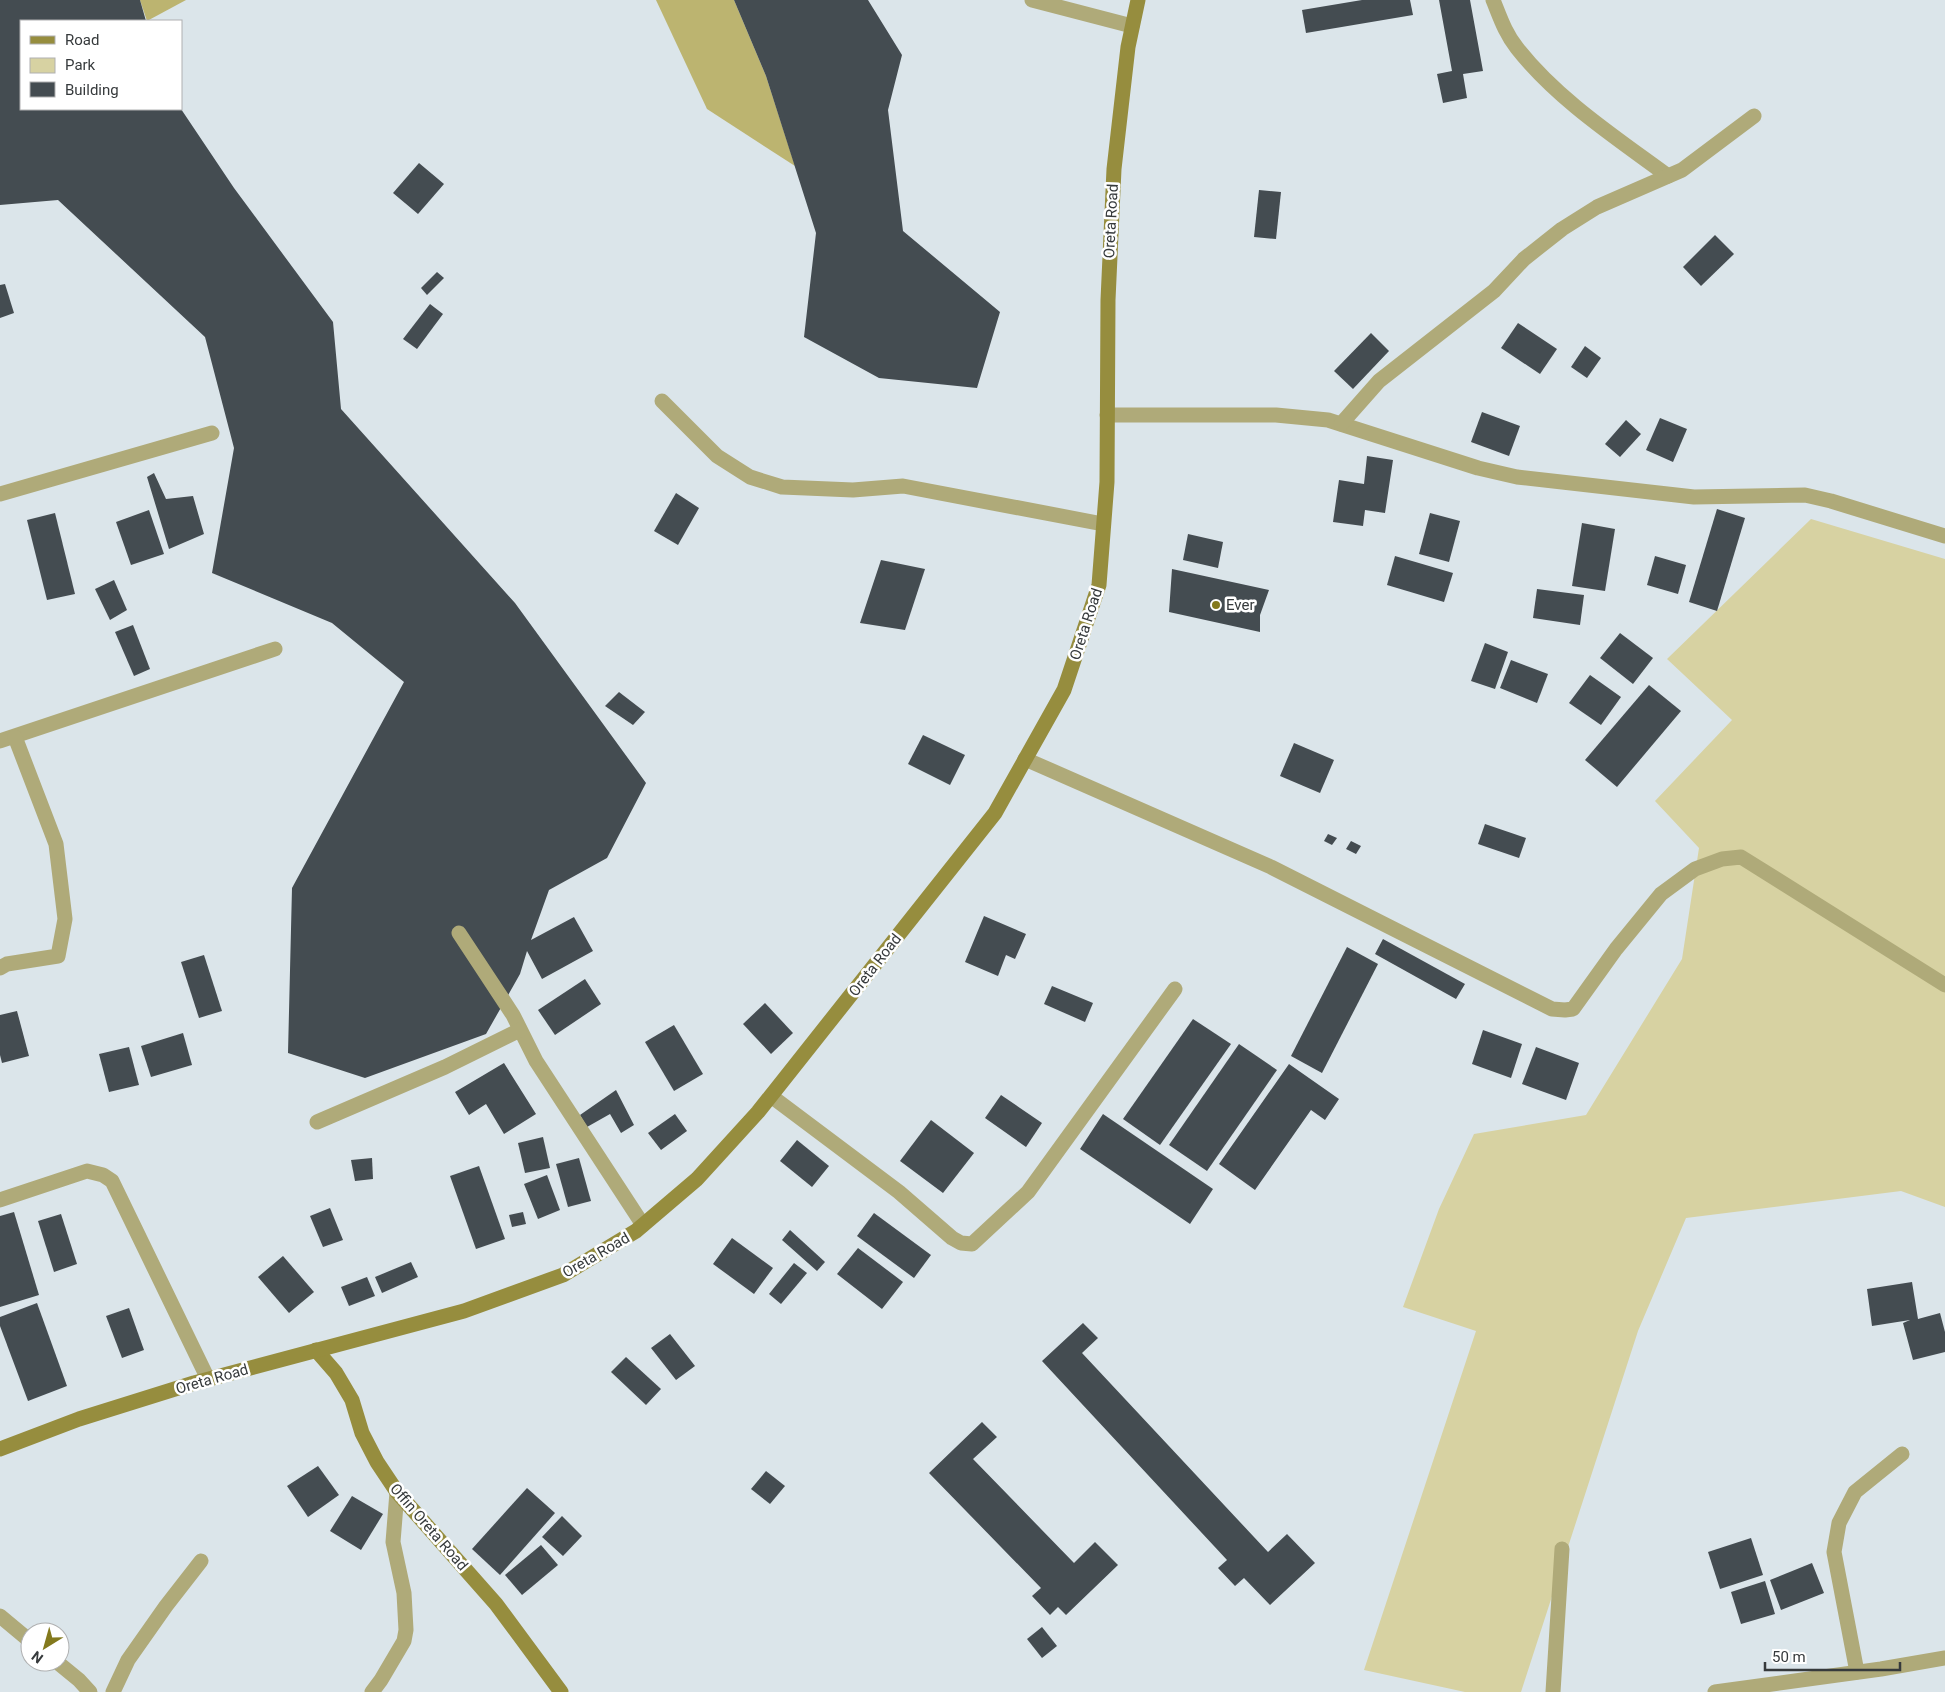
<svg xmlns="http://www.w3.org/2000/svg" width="1945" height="1692" font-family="Roboto,sans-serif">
  <rect width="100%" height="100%" fill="#dbe5ea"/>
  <polygon fill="#d7d2a2" points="1811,519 1945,559 1945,1207 1901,1191 1686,1218 1638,1331 1521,1692 1465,1692 1364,1670 1476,1331 1403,1307 1439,1209 1474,1134 1586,1115 1682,959 1699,848 1655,801 1732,720 1667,659"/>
  <g fill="#bcb470">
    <polygon points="140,0 186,0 147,21"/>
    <polygon points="656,0 734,0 766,76 795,166 707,109"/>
  </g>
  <g fill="#444c51">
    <polygon points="0,0 140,0 146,21 21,21 21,109 181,109 234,188 333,322 341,409 515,603 646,783 607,858 549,890 531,940 574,917 593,951 542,979 527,951 520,974 486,1034 365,1078 288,1053 292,888 404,682 332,623 212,573 234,448 205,337 58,200 0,205"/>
    <polygon points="734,0 868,0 902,55 888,110 903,231 1000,312 977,388 879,378 804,337 816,233 766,76"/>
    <polygon points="1362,0 1410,0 1413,15 1306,33 1302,10"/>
    <polygon points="1439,0 1470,0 1483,71 1463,74 1467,98 1443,103 1437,74 1452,71"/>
    <polygon points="419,163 444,184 418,214 393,193"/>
    <polygon points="1259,190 1281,192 1276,239 1254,237"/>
    <polygon points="1715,235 1734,254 1701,286 1683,267"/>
    <polygon points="437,272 444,278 427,295 421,288"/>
    <polygon points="5,284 14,313 0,318 0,285"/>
    <polygon points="430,304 443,314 417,349 403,339"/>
    <polygon points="1518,323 1557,349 1540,374 1501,348"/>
    <polygon points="1371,333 1389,351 1353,389 1334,371"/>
    <polygon points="1585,346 1601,358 1587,378 1571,367"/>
    <polygon points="1482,412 1520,426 1509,456 1471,442"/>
    <polygon points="1660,418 1687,429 1673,462 1646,450"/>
    <polygon points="1626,420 1641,434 1620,457 1605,444"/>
    <polygon points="1367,456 1393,460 1385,513 1365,510 1363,526 1333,522 1339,480 1364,484"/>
    <polygon points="154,473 166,499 193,496 204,534 169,549 147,477"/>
    <polygon points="676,493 699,508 678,545 654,531"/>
    <polygon points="1717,509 1745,518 1717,611 1689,602"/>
    <polygon points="149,510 164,554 131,565 116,522"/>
    <polygon points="55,513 75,594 47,600 27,520"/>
    <polygon points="1430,513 1460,521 1449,562 1419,554"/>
    <polygon points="1582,523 1615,529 1605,591 1572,586"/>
    <polygon points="1188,534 1223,542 1218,568 1183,560"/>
    <polygon points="1395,556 1453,573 1444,602 1387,585"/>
    <polygon points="1655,556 1686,565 1678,594 1647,585"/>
    <polygon points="881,560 925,569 905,630 860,623"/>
    <polygon points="1172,569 1269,590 1260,615 1260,632 1169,612"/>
    <polygon points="114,580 127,610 110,620 95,589"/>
    <polygon points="1537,589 1584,595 1580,625 1533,618"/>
    <polygon points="133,625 150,669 134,676 115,632"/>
    <polygon points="1620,633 1653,658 1633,684 1600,658"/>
    <polygon points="1485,643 1508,652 1495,689 1471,681"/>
    <polygon points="1511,660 1548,674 1537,703 1500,688"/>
    <polygon points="1590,675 1621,697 1601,725 1569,703"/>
    <polygon points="1649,685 1681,711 1617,787 1585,760"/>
    <polygon points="619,692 645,712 633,725 605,706"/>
    <polygon points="923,735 965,755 950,785 908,764"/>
    <polygon points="1294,743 1334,760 1320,793 1280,776"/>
    <polygon points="1485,824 1526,838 1519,858 1478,844"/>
    <polygon points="1328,834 1337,838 1332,845 1324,841"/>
    <polygon points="1351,841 1361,846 1356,854 1346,849"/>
    <polygon points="984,916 1026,934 1015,959 1006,955 998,976 965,962"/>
    <polygon points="1383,939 1465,984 1456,999 1375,954"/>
    <polygon points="1347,947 1378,964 1322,1073 1291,1056"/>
    <polygon points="204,955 222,1011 199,1018 181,962"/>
    <polygon points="585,979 601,1004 555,1035 538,1010"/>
    <polygon points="1052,986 1093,1003 1085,1022 1044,1004"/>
    <polygon points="765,1003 793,1033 771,1054 743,1024"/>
    <polygon points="17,1011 29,1056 2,1063 0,1055 0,1015"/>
    <polygon points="1193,1019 1231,1044 1160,1145 1123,1119"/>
    <polygon points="674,1025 703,1074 674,1091 645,1042"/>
    <polygon points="1483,1030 1522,1044 1511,1078 1472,1064"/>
    <polygon points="183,1033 192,1065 151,1077 141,1046"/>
    <polygon points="1239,1044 1277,1070 1207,1171 1169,1145"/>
    <polygon points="129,1047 139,1085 109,1092 99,1054"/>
    <polygon points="1536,1047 1579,1063 1566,1100 1522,1084"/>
    <polygon points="504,1063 536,1114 504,1134 486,1104 469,1115 455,1092"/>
    <polygon points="1289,1064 1339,1099 1325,1120 1311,1110 1255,1190 1219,1164"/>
    <polygon points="616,1090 634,1125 621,1133 610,1114 587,1127 580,1115"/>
    <polygon points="1001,1095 1042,1123 1026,1147 985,1118"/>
    <polygon points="675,1114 687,1131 661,1150 648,1133"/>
    <polygon points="1103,1114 1213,1189 1190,1224 1080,1149"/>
    <polygon points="931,1120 974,1153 943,1193 900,1161"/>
    <polygon points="543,1137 550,1168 525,1173 518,1143"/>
    <polygon points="797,1140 829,1166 812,1187 780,1161"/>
    <polygon points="372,1158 373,1179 355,1181 351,1160"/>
    <polygon points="579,1158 591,1201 568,1207 556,1164"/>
    <polygon points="479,1166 505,1239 476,1249 450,1176"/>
    <polygon points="547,1175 560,1210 538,1219 524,1184"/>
    <polygon points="330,1208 343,1240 323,1247 310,1216"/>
    <polygon points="14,1212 39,1295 0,1307 0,1216"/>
    <polygon points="523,1212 526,1224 512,1227 509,1215"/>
    <polygon points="874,1213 931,1255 914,1278 857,1236"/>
    <polygon points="61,1214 77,1264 54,1272 38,1221"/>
    <polygon points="790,1230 825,1262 817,1271 782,1240"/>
    <polygon points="732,1238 773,1268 754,1294 713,1264"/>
    <polygon points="858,1248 903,1282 882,1309 837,1274"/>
    <polygon points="283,1256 314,1292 289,1313 258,1277"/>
    <polygon points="411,1262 418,1277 382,1293 375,1277"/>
    <polygon points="794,1263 807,1273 781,1304 769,1294"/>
    <polygon points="367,1277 375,1296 349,1306 341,1287"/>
    <polygon points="1912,1282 1918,1319 1940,1313 1945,1332 1945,1352 1913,1360 1903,1323 1910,1320 1872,1326 1867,1289"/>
    <polygon points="37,1303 67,1386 28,1401 0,1326 0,1317"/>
    <polygon points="129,1308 144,1350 122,1358 106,1316"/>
    <polygon points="1083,1323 1098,1338 1082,1353 1268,1552 1287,1534 1315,1563 1270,1605 1244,1578 1235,1586 1218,1568 1227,1560 1042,1361"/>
    <polygon points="670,1334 695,1366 676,1380 651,1348"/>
    <polygon points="626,1357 661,1389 646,1405 611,1372"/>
    <polygon points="982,1422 997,1437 973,1459 1074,1563 1095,1542 1118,1565 1066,1615 1058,1607 1050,1615 1032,1596 1041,1588 929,1473"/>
    <polygon points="318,1466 339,1495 308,1517 287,1486"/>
    <polygon points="766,1471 785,1486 770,1504 751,1489"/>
    <polygon points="527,1488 555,1513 500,1575 472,1549"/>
    <polygon points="352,1496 383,1514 361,1550 330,1531"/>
    <polygon points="562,1516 582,1536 563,1556 542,1537"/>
    <polygon points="1751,1538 1763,1575 1720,1589 1708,1552"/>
    <polygon points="541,1545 558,1565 522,1595 505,1575"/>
    <polygon points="1812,1563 1824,1593 1781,1610 1770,1580"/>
    <polygon points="1765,1581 1775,1614 1741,1624 1731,1592"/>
    <polygon points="1042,1627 1057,1646 1042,1658 1027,1639"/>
  </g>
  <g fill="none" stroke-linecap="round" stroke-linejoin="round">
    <g stroke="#afaa79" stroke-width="15">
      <polyline points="1032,0 1132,26"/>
      <path d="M1493,0C1500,17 1505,33 1517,48C1557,99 1615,137 1668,176"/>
      <polyline points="662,401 717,456 750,477 782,487 853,490 903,486 1103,524"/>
      <polyline points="1107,415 1276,415 1328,420 1478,468 1517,477 1694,497 1805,495 1831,501 1945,536"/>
      <polyline points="1341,424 1379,381 1494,291 1524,259 1562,229 1597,207 1682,170 1754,116"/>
      <polyline points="0,494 212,433"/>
      <polyline points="0,741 275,649"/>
      <polyline points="1025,759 1271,867 1552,1009 1565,1010 1573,1009 1616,949 1661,894 1695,869 1722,859 1741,857 1945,985"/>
      <polyline points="459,933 513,1015 536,1061 643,1225"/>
      <polyline points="0,968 7,964 58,956 65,919 56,844 15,737"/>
      <polyline points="771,1096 899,1192 952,1238 961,1243 972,1244 1028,1192 1175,989"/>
      <polyline points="317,1122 445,1067 520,1030"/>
      <polyline points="0,1200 87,1171 103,1175 112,1181 208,1379"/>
      <polyline points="0,1616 30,1641"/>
      <polyline points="57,1662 79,1680 90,1692"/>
      <polyline points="1857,1672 1834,1552 1839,1523 1855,1492 1902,1454"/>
      <polyline points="113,1692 128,1660 166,1606 201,1561"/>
      <polyline points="372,1692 381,1680 404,1641 406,1630 404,1593 393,1542 397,1492"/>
      <polyline points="1553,1692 1562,1549"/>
      <polyline points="1715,1692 1881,1669 1945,1658"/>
    </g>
    <g stroke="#968d3e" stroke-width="15">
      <polyline points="316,1350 336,1373 352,1400 362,1433 377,1462 397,1492 496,1604 561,1692"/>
      <polyline points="0,1449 79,1419 194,1383 464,1311 563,1275 636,1231 697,1179 758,1112 995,813 1064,690 1099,585 1107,482 1108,300 1114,169 1128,47 1138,0"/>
    </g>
  </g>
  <circle fill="#83791d" stroke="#fff" stroke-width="2" cx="1216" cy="605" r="5"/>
  <g text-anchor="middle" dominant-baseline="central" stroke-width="5" stroke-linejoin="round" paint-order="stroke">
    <g font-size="15" fill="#363a3c" stroke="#fff">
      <text transform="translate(1111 221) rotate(-87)">Oreta Road</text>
      <text transform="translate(1086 624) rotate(-72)">Oreta Road</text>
      <text transform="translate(875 965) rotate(-52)">Oreta Road</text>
      <text transform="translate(596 1255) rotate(-30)">Oreta Road</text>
      <text transform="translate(212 1379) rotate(-16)">Oreta Road</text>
      <text transform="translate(429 1527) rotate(49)">Offin Oreta Road</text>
    </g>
    <g font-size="15" fill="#363a3c" stroke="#fff" text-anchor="start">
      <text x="1226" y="605">Ever</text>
    </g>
  </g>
  <rect x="20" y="20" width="162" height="90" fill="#ffffff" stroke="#afb0b1"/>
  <rect x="30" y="36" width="25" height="8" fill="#968d3e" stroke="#afb0b1"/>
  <text x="65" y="45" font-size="15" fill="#363a3c">Road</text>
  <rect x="30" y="58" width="25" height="15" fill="#d7d2a2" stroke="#afb0b1"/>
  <text x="65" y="70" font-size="15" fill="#363a3c">Park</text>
  <rect x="30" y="82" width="25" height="15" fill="#444c51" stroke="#afb0b1"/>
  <text x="65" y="95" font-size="15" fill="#363a3c">Building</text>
  <g transform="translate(45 1647) rotate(217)"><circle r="24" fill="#ffffff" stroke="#afb0b1"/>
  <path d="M0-4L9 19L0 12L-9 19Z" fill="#83791d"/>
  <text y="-8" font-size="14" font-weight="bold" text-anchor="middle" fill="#363a3c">N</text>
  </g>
  <path d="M1765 1662v8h135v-8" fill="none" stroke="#363a3c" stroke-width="2.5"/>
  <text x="1772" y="1662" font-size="15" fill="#363a3c" stroke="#ffffff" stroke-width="4" paint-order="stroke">50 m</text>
</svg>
